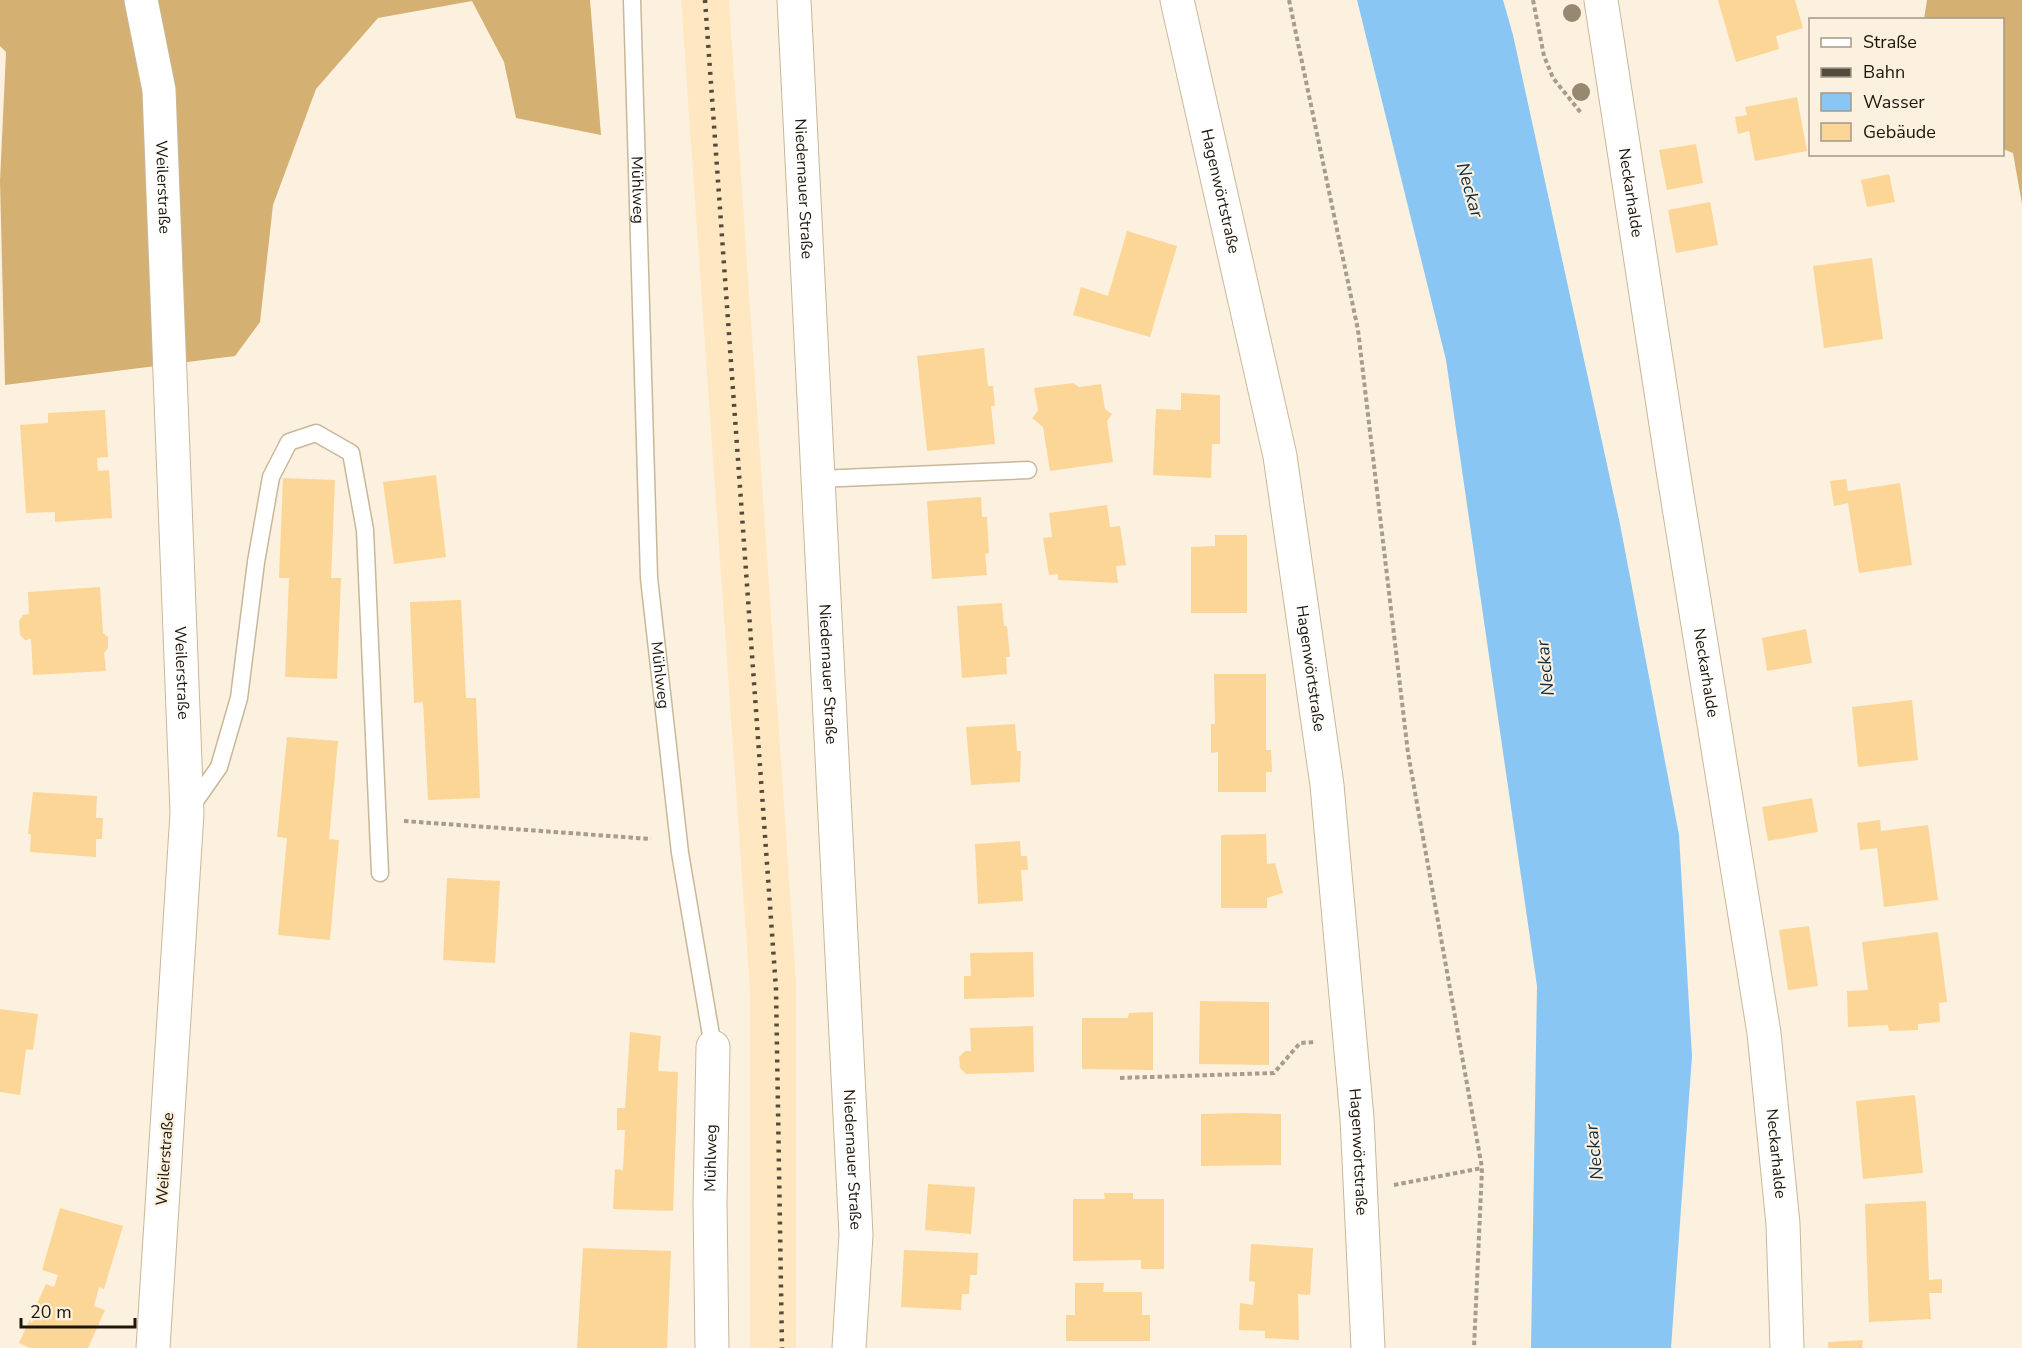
<svg xmlns="http://www.w3.org/2000/svg" width="2022" height="1348" font-family="'Nunito Sans',sans-serif">
  <rect width="100%" height="100%" fill="#fcf1de"/>
  <polygon fill="#ffe8c1" points="681,0 729,0 796,980 796,1348 750,1348 750,992"/>
  <g fill="#d4b072">
    <polygon points="0,0 590,0 601,135 516,118 504,62 472,1 378,18 316,89 273,205 260,322 235,356 5,385 0,181 6,52 0,46"/>
    <polygon points="1927,0 2022,0 2022,204 2013,153 2003,149 2002,20 1924,19"/>
  </g>
  <polygon fill="#8ac6f4" points="1357,0 1503,0 1513,35 1620,524 1679,835 1692,1056 1671,1348 1531,1348 1537,986 1446,360"/>
  <g fill="#fbd697">
    <polygon points="1718,0 1795,0 1803,28 1776,36 1779,49 1736,62"/>
    <polygon points="1797,97 1807,151 1755,161 1749,131 1738,134 1735,117 1747,115 1745,107"/>
    <polygon points="1696,144 1703,183 1667,190 1659,150"/>
    <polygon points="1889,174 1895,202 1867,207 1861,180"/>
    <polygon points="1710,202 1718,245 1676,253 1668,210"/>
    <polygon points="1127,231 1177,246 1150,337 1073,315 1081,287 1108,296"/>
    <polygon points="1872,258 1883,339 1824,348 1813,266"/>
    <polygon points="984,348 988,386 993,386 995,406 991,406 995,444 927,451 917,356"/>
    <polygon points="1073,383 1079,387 1101,384 1105,409 1112,414 1107,421 1113,462 1050,471 1043,427 1032,418 1038,411 1034,388"/>
    <polygon points="1181,393 1220,395 1220,444 1212,444 1211,478 1153,475 1156,409 1181,410"/>
    <polygon points="105,410 108,457 97,458 98,471 109,470 112,518 55,522 55,512 26,513 20,425 48,423 48,413"/>
    <polygon points="436,475 446,557 394,564 383,482"/>
    <polygon points="283,478 335,480 331,578 341,578 337,679 285,677 289,578 279,578"/>
    <polygon points="1846,479 1848,491 1900,483 1912,565 1859,573 1848,503 1834,506 1830,481"/>
    <polygon points="981,497 982,517 987,517 988,536 989,553 985,554 987,575 932,579 927,501"/>
    <polygon points="1107,505 1110,527 1120,526 1126,565 1116,566 1118,583 1058,580 1058,574 1049,575 1043,538 1052,537 1049,513"/>
    <polygon points="1215,535 1247,535 1247,613 1191,613 1191,547 1215,546"/>
    <polygon points="100,587 103,633 108,637 108,648 104,653 106,671 33,675 31,639 25,640 20,635 19,621 23,615 29,614 28,592"/>
    <polygon points="461,600 466,698 476,698 480,798 428,800 423,702 414,703 410,602"/>
    <polygon points="1002,603 1004,626 1007,626 1010,657 1006,657 1007,674 962,678 957,606"/>
    <polygon points="1806,629 1812,663 1767,671 1762,638"/>
    <polygon points="1214,674 1266,674 1266,750 1271,750 1272,772 1266,772 1266,792 1218,792 1218,752 1211,753 1211,724 1215,724"/>
    <polygon points="1912,700 1918,760 1858,767 1852,707"/>
    <polygon points="1015,724 1017,751 1021,751 1020,782 971,785 966,727"/>
    <polygon points="287,737 338,741 329,839 339,840 330,940 278,935 287,838 277,837"/>
    <polygon points="33,792 97,796 96,818 103,818 102,839 96,839 96,857 30,852 31,834 28,834"/>
    <polygon points="1812,798 1818,832 1768,841 1762,807"/>
    <polygon points="1880,820 1881,831 1928,825 1938,900 1884,907 1877,848 1860,850 1857,823"/>
    <polygon points="1266,834 1267,864 1275,863 1283,893 1267,898 1267,908 1221,908 1221,835"/>
    <polygon points="1020,841 1021,856 1027,856 1028,870 1021,870 1023,901 978,904 975,844"/>
    <polygon points="447,878 500,881 495,963 443,960"/>
    <polygon points="1809,926 1818,986 1788,990 1779,930"/>
    <polygon points="1938,932 1947,1002 1939,1003 1940,1022 1918,1024 1918,1030 1889,1031 1888,1025 1848,1027 1847,991 1868,990 1862,942"/>
    <polygon points="1033,952 1034,997 964,999 964,976 971,976 970,953"/>
    <polygon points="1200,1001 1269,1002 1269,1065 1199,1064"/>
    <polygon points="0,1009 38,1014 33,1050 26,1049 20,1095 0,1092"/>
    <polygon points="1153,1012 1153,1070 1082,1069 1082,1018 1128,1018 1129,1013"/>
    <polygon points="1033,1026 1034,1072 966,1074 960,1068 959,1057 965,1051 971,1051 970,1028"/>
    <polygon points="630,1032 661,1036 658,1071 678,1072 673,1211 613,1209 615,1169 623,1170 625,1130 617,1130 617,1108 625,1108"/>
    <polygon points="1915,1095 1923,1173 1863,1179 1856,1101"/>
    <polygon points="1241,1113 1281,1114 1281,1165 1201,1166 1201,1114"/>
    <polygon points="928,1184 975,1187 971,1234 925,1230"/>
    <polygon points="1104,1193 1133,1193 1133,1199 1164,1199 1164,1269 1141,1269 1141,1260 1073,1261 1073,1199 1105,1199"/>
    <polygon points="1926,1201 1929,1280 1942,1279 1942,1293 1929,1293 1931,1319 1869,1322 1865,1204"/>
    <polygon points="60,1208 123,1226 104,1289 99,1287 94,1306 105,1310 88,1348 30,1348 19,1343 46,1284 54,1287 58,1275 42,1270"/>
    <polygon points="1251,1244 1313,1248 1310,1295 1298,1294 1299,1340 1265,1338 1265,1331 1239,1330 1240,1303 1253,1305 1255,1282 1249,1281"/>
    <polygon points="583,1248 671,1251 667,1348 577,1348"/>
    <polygon points="904,1250 978,1253 977,1275 970,1275 969,1294 962,1294 961,1310 901,1307"/>
    <polygon points="1075,1283 1104,1283 1103,1292 1142,1292 1142,1315 1150,1315 1150,1341 1066,1341 1066,1315 1075,1315"/>
    <polygon points="1863,1340 1862,1348 1828,1348 1828,1342"/>
  </g>
  <g fill="none" stroke-linecap="round" stroke-linejoin="round">
    <defs>
      <g id="lane">
        <path id="s1" d="M632,0L649,578L680,853L713,1047"/>
        <polyline points="818,479 1028,470"/>
        <polyline points="191,807 219,767 239,698 256,562 271,477 289,442 316,433 351,453 365,530 380,873"/>
      </g>
      <g id="street">
        <path id="s2" d="M141,0L159,90L187,813L153,1348"/>
        <path id="s3" d="M1177,0L1280,456L1327,785L1357,1118L1368,1348"/>
        <path id="s4" d="M1601,0L1673,470L1764,1033L1783,1224L1787,1348"/>
        <path id="s5" d="M712,1348L710,1203L713,1047"/>
      </g>
      <g id="secondary">
        <path id="s6" d="M794,0L856,1235L849,1348"/>
      </g>
    </defs>
    <use href="#lane" stroke="#c9b799" stroke-width="19"/>
    <use href="#street" stroke="#c9b799" stroke-width="35"/>
    <use href="#secondary" stroke="#c9b799" stroke-width="35"/>
    <g stroke="#a69d8d" stroke-width="4" stroke-dasharray="4.5 3" stroke-linecap="butt">
      <polyline points="1289,0 1358,330 1408,753 1482,1168 1474,1348"/>
      <polyline points="1533,0 1544,56 1553,78 1581,113"/>
      <polyline points="404,821 651,839"/>
      <polyline points="1120,1078 1274,1073 1300,1043 1315,1042"/>
      <polyline points="1394,1185 1482,1168"/>
    </g>
    <use href="#lane" stroke="#fff" stroke-width="16"/>
    <use href="#street" stroke="#fff" stroke-width="33"/>
    <use href="#secondary" stroke="#fff" stroke-width="33"/>
    <polyline stroke="#534b3e" stroke-width="4.5" stroke-dasharray="3 6" stroke-linecap="butt" points="705,0 776,989 782,1348"/>
  </g>
  <g fill="#978971">
    <circle cx="1572" cy="13" r="9"/>
    <circle cx="1581" cy="92" r="9"/>
  </g>
  <g text-anchor="middle" dominant-baseline="central" stroke-width="4.5" stroke-linejoin="round" paint-order="stroke">
    <g font-size="16" fill="#1d160b" stroke="#fcf1de">
      <text stroke="none"><textPath href="#s2" startOffset="189">Weilerstraße</textPath></text>
      <text stroke="none"><textPath href="#s6" startOffset="189">Niedernauer Straße</textPath></text>
      <text stroke="none"><textPath href="#s1" startOffset="190">Mühlweg</textPath></text>
      <text stroke="none"><textPath href="#s3" startOffset="196">Hagenwörtstraße</textPath></text>
      <text stroke="none"><textPath href="#s4" startOffset="195">Neckarhalde</textPath></text>
      <text stroke="none"><textPath href="#s3" startOffset="682">Hagenwörtstraße</textPath></text>
      <text stroke="none"><textPath href="#s2" startOffset="675">Weilerstraße</textPath></text>
      <text stroke="none"><textPath href="#s4" startOffset="681">Neckarhalde</textPath></text>
      <text stroke="none"><textPath href="#s6" startOffset="675">Niedernauer Straße</textPath></text>
      <text stroke="none"><textPath href="#s1" startOffset="676">Mühlweg</textPath></text>
      <text stroke="none"><textPath href="#s3" startOffset="1168">Hagenwörtstraße</textPath></text>
      <text stroke="none"><textPath href="#s4" startOffset="1167">Neckarhalde</textPath></text>
      <text stroke="none"><textPath href="#s5" startOffset="190">Mühlweg</textPath></text>
      <text transform="translate(165 1159) rotate(-86)">Weilerstraße</text>
      <text stroke="none"><textPath href="#s6" startOffset="1161">Niedernauer Straße</textPath></text>
    </g>
    <g font-size="18" font-style="italic" fill="#112c3f" stroke="#fcf1de">
      <text transform="translate(1470 190) rotate(74)">Neckar</text>
      <text transform="translate(1545 668) rotate(-96)">Neckar</text>
      <text transform="translate(1594 1152) rotate(-96)">Neckar</text>
    </g>
  </g>
  <rect x="1809" y="18" width="195" height="138" fill="#fcf1de" stroke="#a3998a" stroke-width="1.5"/>
  <rect x="1821" y="38" width="30" height="9" fill="#ffffff" stroke="#a3998a" stroke-width="1.5"/>
  <text x="1863" y="48" font-size="18" fill="#1d160b">Straße</text>
  <rect x="1821" y="68" width="30" height="9" fill="#534b3e" stroke="#a3998a" stroke-width="1.5"/>
  <text x="1863" y="78" font-size="18" fill="#1d160b">Bahn</text>
  <rect x="1821" y="93" width="30" height="18" fill="#8ac6f4" stroke="#a3998a" stroke-width="1.5"/>
  <text x="1863" y="108" font-size="18" fill="#1d160b">Wasser</text>
  <rect x="1821" y="123" width="30" height="18" fill="#fbd697" stroke="#a3998a" stroke-width="1.5"/>
  <text x="1863" y="138" font-size="18" fill="#1d160b">Gebäude</text>
  <path d="M21 1318v9h114v-9" fill="none" stroke="#1d160b" stroke-width="3"/>
  <text x="30" y="1318" font-size="18" fill="#1d160b" stroke="#fcf1de" stroke-width="4.5" paint-order="stroke">20 m</text>
</svg>
